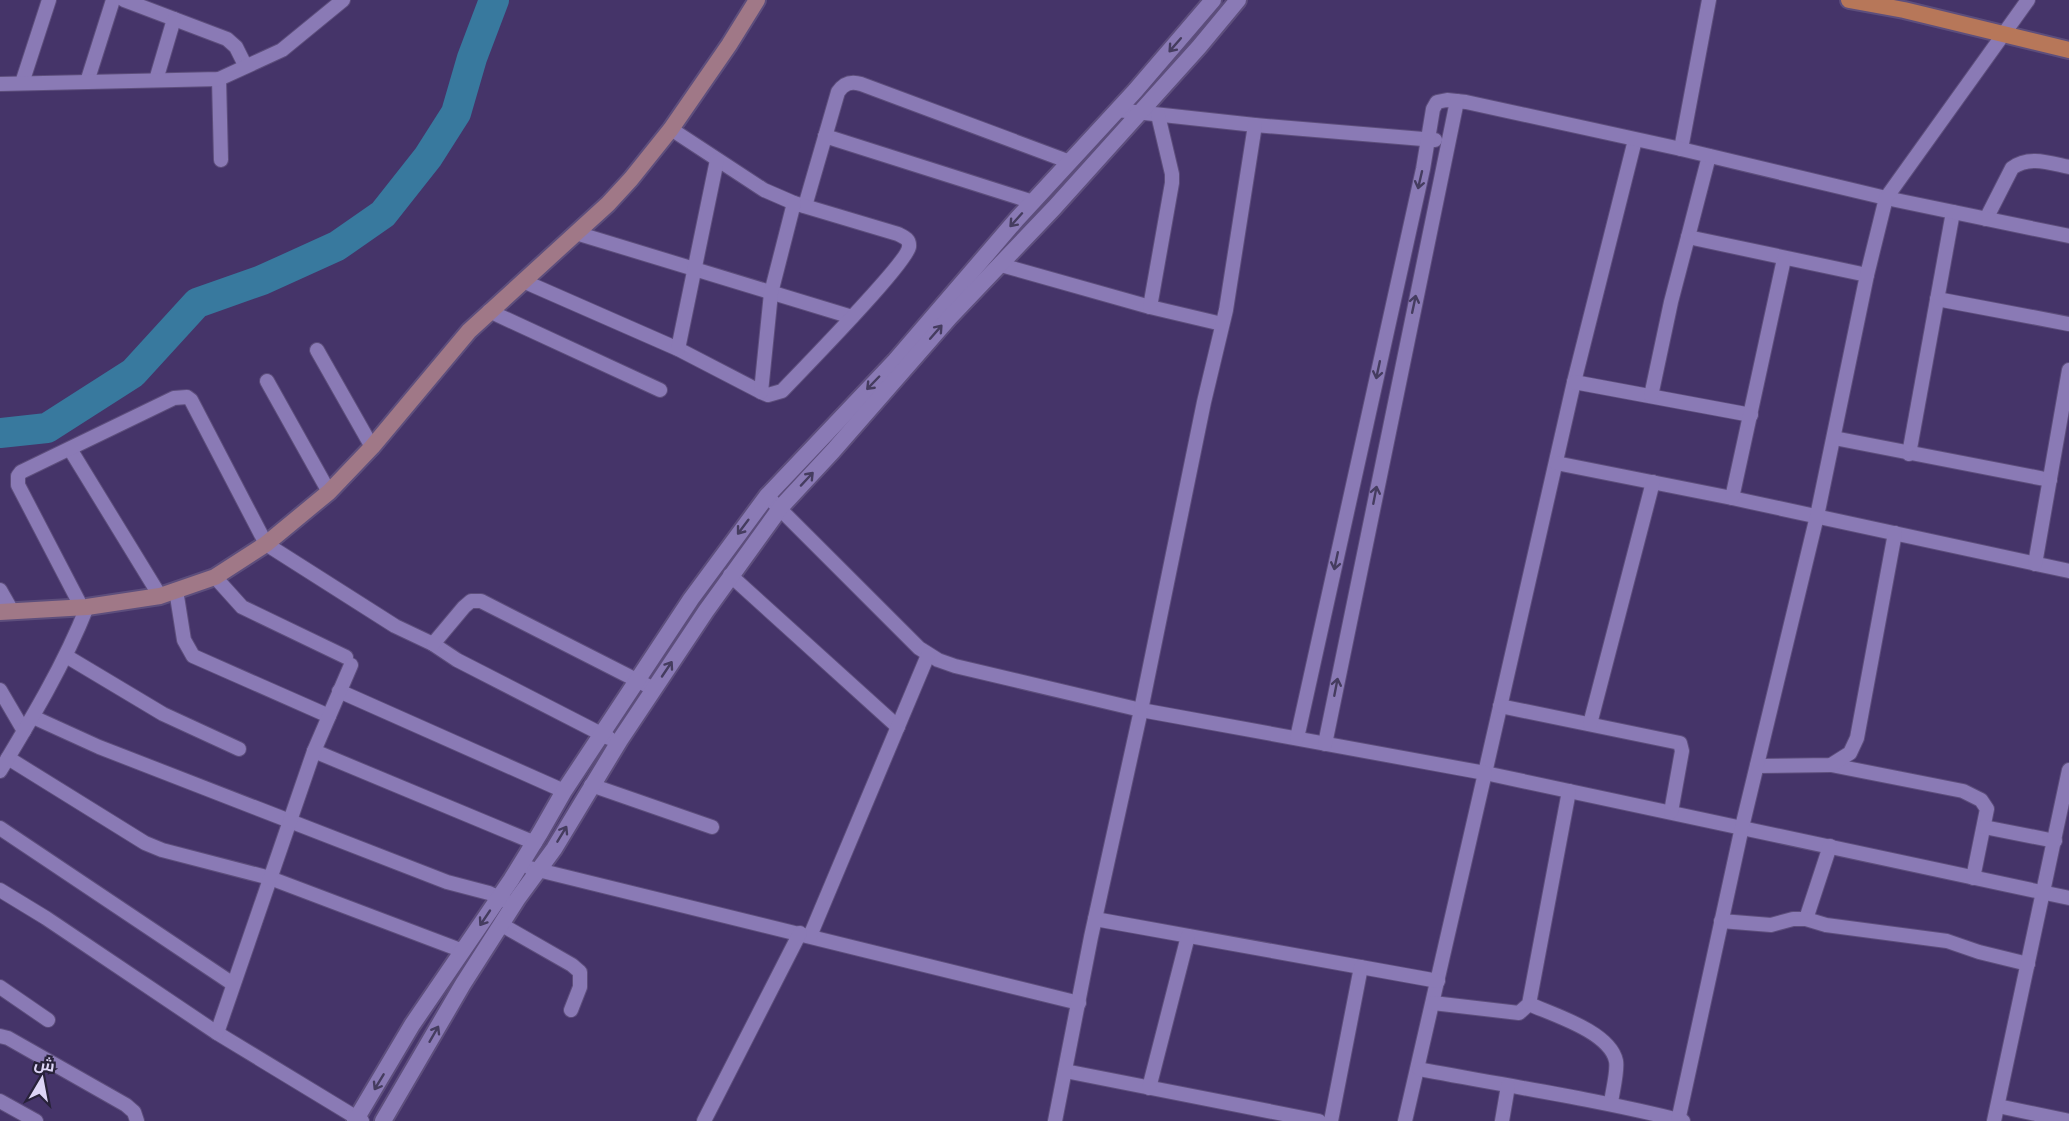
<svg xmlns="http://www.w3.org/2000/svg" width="2069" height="1121" font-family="'Exo 2',Cairo,sans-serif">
  <rect width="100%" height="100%" fill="#453469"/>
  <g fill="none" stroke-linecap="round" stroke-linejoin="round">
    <polyline stroke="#38799e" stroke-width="30" points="0,433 47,428 133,373 197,303 262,280 337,246 383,214 428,157 456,113 472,58 494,0"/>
    <defs>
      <g id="minor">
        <polyline points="124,0 227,39 236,47 245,65"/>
        <polyline points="219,79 221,160"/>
        <polyline points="156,80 174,19"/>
        <polyline points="87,82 113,0"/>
        <polyline points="22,83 49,0"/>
        <polyline points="0,84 219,79 282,50 343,0"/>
        <polyline points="1117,110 1255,125 1435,140"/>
        <polyline points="825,136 1033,202"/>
        <polyline points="1635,140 1574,382 1485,773 2069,898"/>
        <polyline points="1681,149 1709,0"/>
        <polyline points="1709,156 1688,237 1867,275"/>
        <path d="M805,206L838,92C844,83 851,81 861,84L1070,162"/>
        <path d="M1986,219L2012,168C2029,155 2050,163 2069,167"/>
        <polyline points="576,233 852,317"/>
        <polyline points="1001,265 1150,307 1222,324"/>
        <path d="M523,281L678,349L761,392L768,395L782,391C800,372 907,263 909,247C910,239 904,237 898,234L794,203L764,190L671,129"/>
        <polyline points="1937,299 2069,324"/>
        <polyline points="1150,307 1172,183 1172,174 1158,115"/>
        <polyline points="489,311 660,390"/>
        <polyline points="678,349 717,160"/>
        <polyline points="317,350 372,447"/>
        <polyline points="267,381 329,492"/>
        <polyline points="1574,382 1751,415"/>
        <polyline points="761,392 771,293 794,203"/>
        <polyline points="1651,396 1671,302 1688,237"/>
        <polyline points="1834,438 2050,480"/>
        <polyline points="70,449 160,596"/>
        <polyline points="1909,454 1953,212"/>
        <polyline points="1556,463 1732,498 2069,571"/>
        <polyline points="767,496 919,648 938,660 955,666 1141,710 1485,773 1405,1121"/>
        <polyline points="1732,498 1784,259"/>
        <polyline points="2035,564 2069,370"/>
        <polyline points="730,575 898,727"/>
        <polyline points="215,577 242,607 346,657"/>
        <polyline points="0,590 12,611"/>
        <polyline points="176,590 184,640 193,656 329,716"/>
        <polyline points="82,608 18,485 18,476 21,472 174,398 187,397 191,400 266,544 395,626 433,644 457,660 609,738"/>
        <polyline points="433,644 464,607 471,601 481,601 654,689"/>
        <polyline points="66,656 163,714 239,749"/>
        <polyline points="0,690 24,731"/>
        <polyline points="339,691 564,791"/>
        <polyline points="1500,706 1680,743 1682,751 1671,812"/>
        <polyline points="33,717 99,747 447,882 489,893 506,901"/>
        <polyline points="1590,724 1653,482"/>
        <polyline points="1297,738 1423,169 1433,109 1437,102 1447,100 1466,102 1681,149 1886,198 2069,236"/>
        <polyline points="1325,744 1457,101"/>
        <polyline points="314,751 535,843"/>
        <polyline points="8,758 145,843 162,850 270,878 463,951"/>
        <polyline points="1831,765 1963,791 1981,800 1987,809 1973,878"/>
        <polyline points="1757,766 1831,765 1850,753 1857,738 1895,533"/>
        <path d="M0,771C32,718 64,665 87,607"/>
        <polyline points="591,785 712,827"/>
        <polyline points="1984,827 2055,841"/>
        <polyline points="0,828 233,984"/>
        <polyline points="530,868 1079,1003"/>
        <polyline points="0,890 46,918 217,1033 362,1121"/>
        <polyline points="1095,919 1438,981"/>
        <polyline points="1806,919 1830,846"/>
        <polyline points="1721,921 1771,925 1793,919 1806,919 1826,925 1947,941 1979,952 2028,964"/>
        <polyline points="502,925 572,965 580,972 580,987 571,1010"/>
        <polyline points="810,936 928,655"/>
        <polyline points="0,987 48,1020"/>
        <polyline points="1433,1003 1519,1013 1529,1004 1569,791"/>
        <path d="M1529,1004C1554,1015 1610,1032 1616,1061C1618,1071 1612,1093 1611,1103"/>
        <polyline points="217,1033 314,751 351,665"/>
        <polyline points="0,1036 8,1038 126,1105 134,1112 137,1121"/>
        <path d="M1419,1069C1507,1086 1596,1099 1683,1121"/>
        <polyline points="1065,1071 1319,1121"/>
        <polyline points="1149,1088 1188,936"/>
        <polyline points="0,1101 36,1121"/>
        <polyline points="1998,1106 2069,1121"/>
        <polyline points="704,1121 800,933"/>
        <polyline points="1055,1121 1091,937 1141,710 1204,402 1226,310 1255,125"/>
        <polyline points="1331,1121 1361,967"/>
        <polyline points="1502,1121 1508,1086"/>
        <polyline points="1678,1121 1742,827 1817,516 1867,275 1886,198 2028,0"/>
        <polyline points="1994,1121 2069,770"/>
      </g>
      <g id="tertiary">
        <polyline points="355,1121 412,1025 511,880 540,833 564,791 691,599 767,496 895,361 1017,219 1135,91 1213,0"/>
        <polyline points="383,1121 463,984 518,898 554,849 620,740 706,611 781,507 833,451 950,317 1054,208 1199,47 1238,0"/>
      </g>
      <polyline id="secondary" points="0,612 87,607 160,596 215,577 266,544 329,492 372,447 469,331 608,204 631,179 671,129 729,45 757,0"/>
      <polyline id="primary" points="1849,0 1904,10 2069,50"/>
    </defs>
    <use href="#minor" stroke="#5d4e7c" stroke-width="16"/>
    <use href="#tertiary" stroke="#5d4e7c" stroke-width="20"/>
    <use href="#secondary" stroke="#5d4e7c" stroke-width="20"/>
    <use href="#primary" stroke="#5d4e7c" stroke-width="20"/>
    <use href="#minor" stroke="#8a7ab5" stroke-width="14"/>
    <use href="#tertiary" stroke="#8a7ab5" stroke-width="16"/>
    <use href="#secondary" stroke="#a07887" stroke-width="16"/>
    <use href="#primary" stroke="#b77759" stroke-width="16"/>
  </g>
  <defs><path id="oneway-shaft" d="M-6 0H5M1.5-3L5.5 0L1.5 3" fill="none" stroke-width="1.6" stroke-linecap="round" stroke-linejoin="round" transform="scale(1.5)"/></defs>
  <g stroke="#453c5f">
    <use href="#oneway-shaft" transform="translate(1175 45) rotate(131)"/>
    <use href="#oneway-shaft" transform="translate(1420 180) rotate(103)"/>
    <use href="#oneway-shaft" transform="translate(1016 220) rotate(132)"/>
    <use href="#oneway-shaft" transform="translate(1414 304) rotate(-78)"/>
    <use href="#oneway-shaft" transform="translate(936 332) rotate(-49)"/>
    <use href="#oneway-shaft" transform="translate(1378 370) rotate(102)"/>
    <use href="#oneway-shaft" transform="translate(873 383) rotate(134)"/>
    <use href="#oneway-shaft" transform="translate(807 479) rotate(-47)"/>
    <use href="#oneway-shaft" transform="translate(1375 495) rotate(-79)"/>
    <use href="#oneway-shaft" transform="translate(743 527) rotate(127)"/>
    <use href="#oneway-shaft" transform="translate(1336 561) rotate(102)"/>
    <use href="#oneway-shaft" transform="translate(667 669) rotate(-56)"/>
    <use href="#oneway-shaft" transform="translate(1336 687) rotate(-79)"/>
    <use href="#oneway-shaft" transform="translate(562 834) rotate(-59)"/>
    <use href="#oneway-shaft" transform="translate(485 918) rotate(124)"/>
    <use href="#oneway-shaft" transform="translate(434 1034) rotate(-60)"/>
    <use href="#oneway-shaft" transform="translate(379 1082) rotate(121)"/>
  </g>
  <g transform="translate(42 1079) rotate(10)" stroke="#28223a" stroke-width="4.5" paint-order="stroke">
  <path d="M0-4.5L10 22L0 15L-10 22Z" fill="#ddd5f6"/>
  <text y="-9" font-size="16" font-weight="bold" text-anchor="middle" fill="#ddd5f6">ش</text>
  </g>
</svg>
